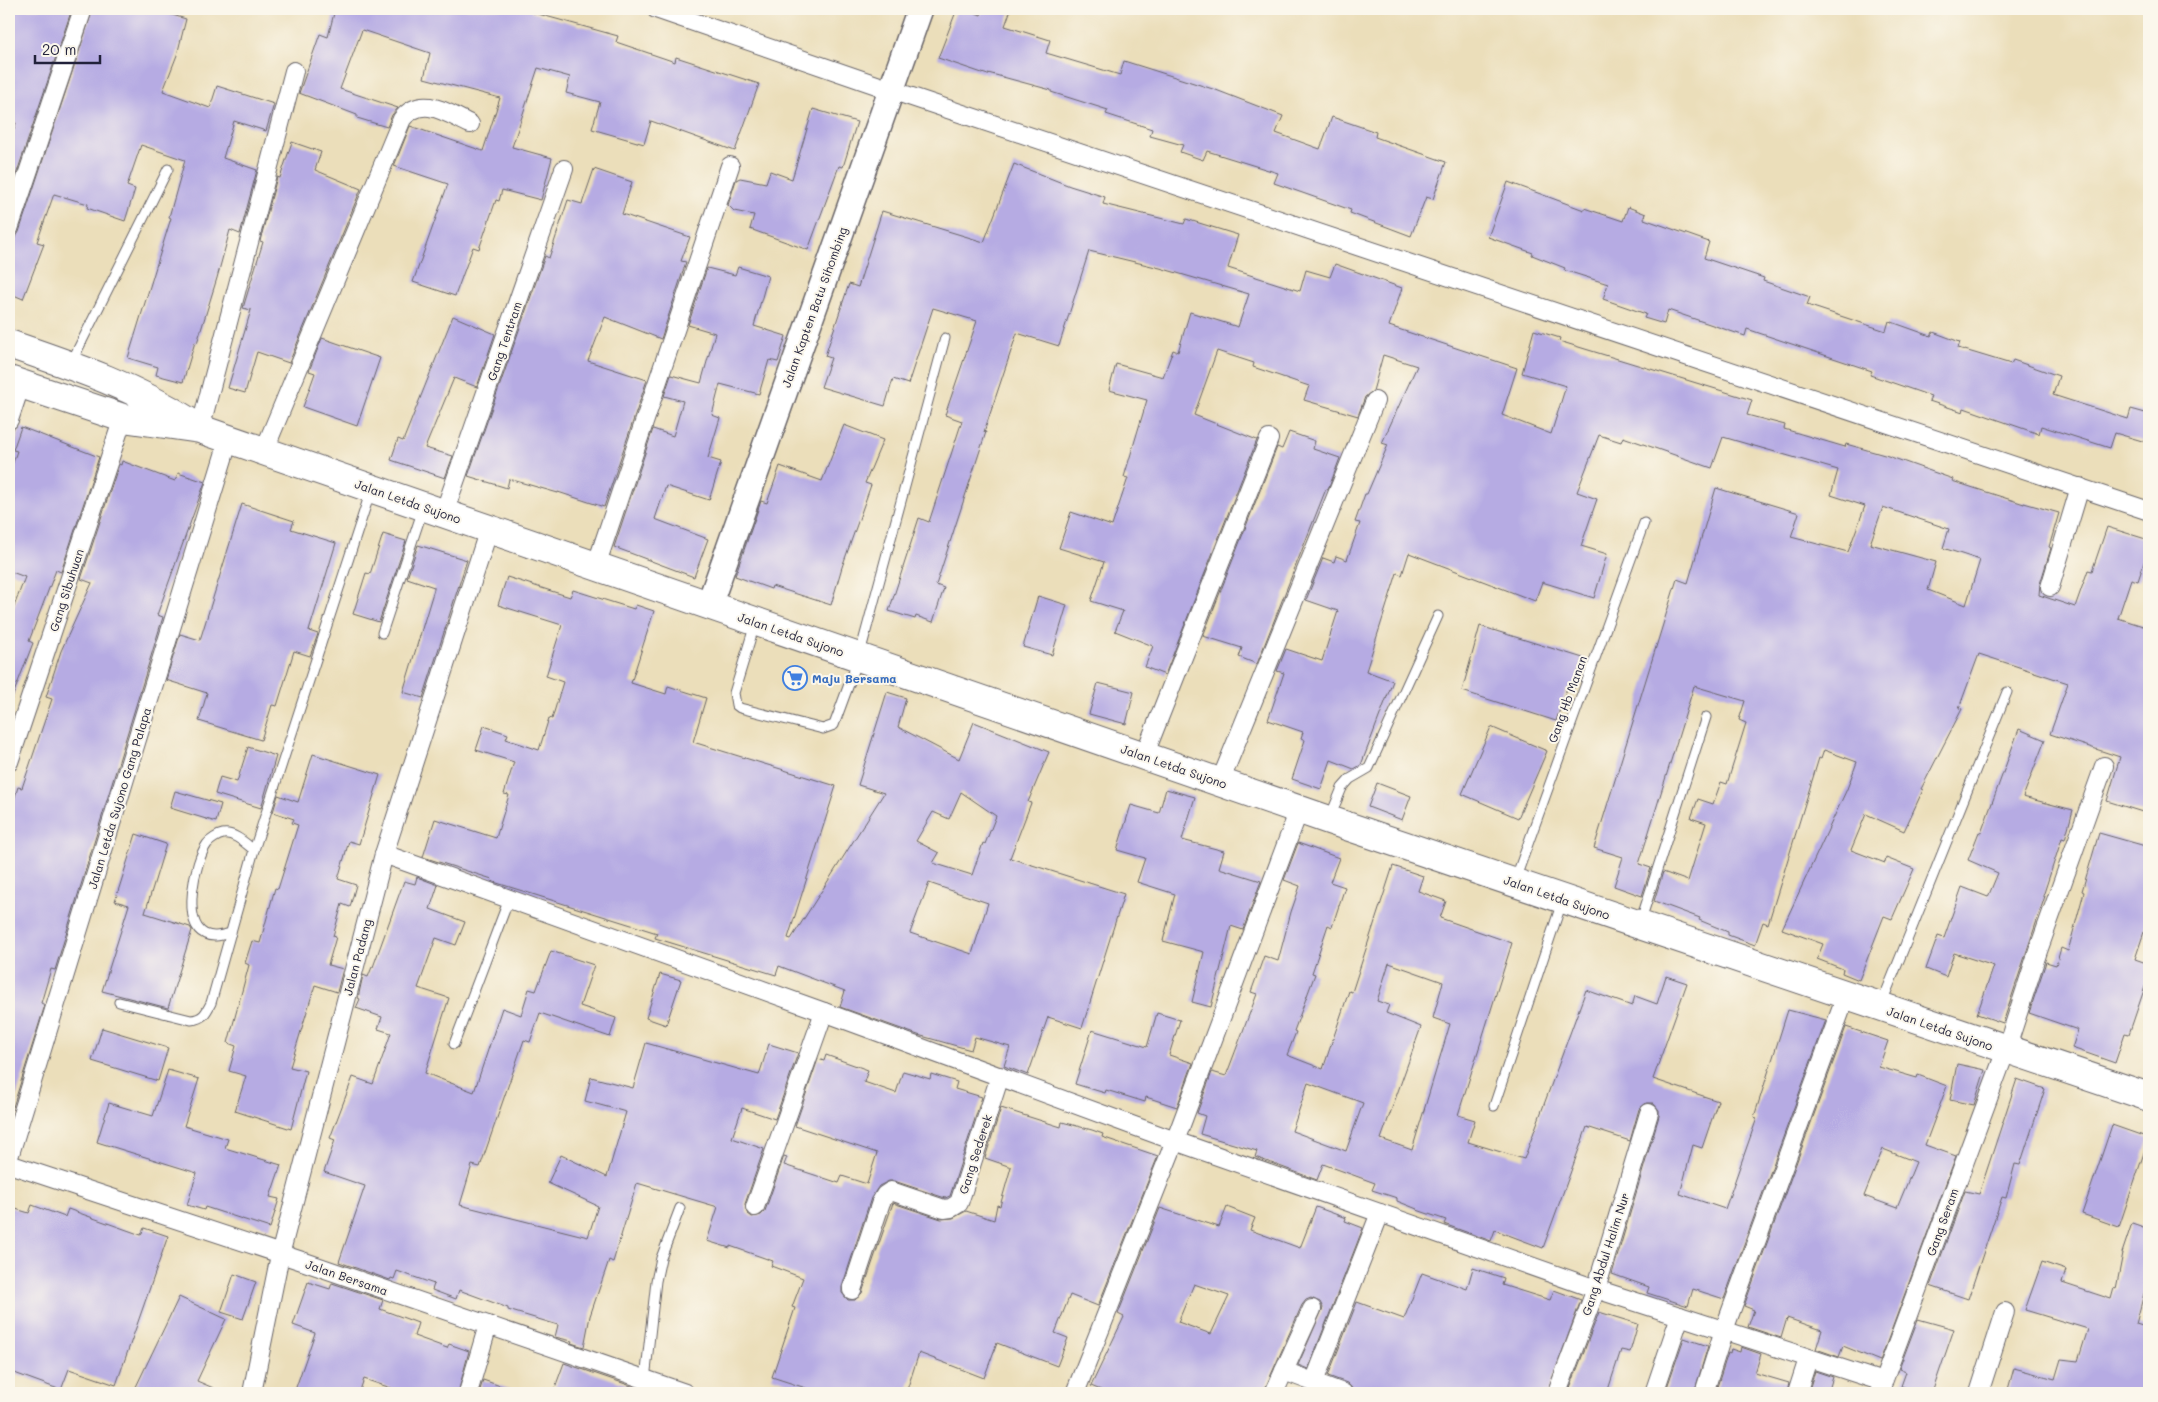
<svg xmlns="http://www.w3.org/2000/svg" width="2158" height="1402" font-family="Mali,sans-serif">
  <rect width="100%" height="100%" fill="#fbf7ec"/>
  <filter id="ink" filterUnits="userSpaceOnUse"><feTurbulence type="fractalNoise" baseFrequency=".02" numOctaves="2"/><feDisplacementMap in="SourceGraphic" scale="10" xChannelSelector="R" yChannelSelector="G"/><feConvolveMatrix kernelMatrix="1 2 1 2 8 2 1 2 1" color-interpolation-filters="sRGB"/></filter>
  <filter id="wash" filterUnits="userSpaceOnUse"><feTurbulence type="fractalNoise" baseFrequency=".0096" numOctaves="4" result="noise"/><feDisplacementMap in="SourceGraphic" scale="20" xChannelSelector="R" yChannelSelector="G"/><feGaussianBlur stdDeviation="1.12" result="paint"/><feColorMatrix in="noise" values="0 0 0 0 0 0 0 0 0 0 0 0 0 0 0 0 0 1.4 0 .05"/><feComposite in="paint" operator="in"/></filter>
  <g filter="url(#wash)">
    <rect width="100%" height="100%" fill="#ebdeba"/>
    <g id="blocks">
      <g fill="#b6abe3" fill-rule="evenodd">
        <polygon points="9,9 72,9 9,196 9,145 16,123 9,120"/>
        <polygon points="93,9 152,9 186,19 177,55 163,91 210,108 217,86 274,104 266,131 234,121 223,158 257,170 240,234 230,230 217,278 197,343 195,342 183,382 156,375 158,367 128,358 171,218 169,217 185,160 141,145 127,186 135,189 125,221 87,208 88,204 54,194 37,242 44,244 23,299 9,293 9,239 16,237 19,232"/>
        <polygon points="335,9 532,9 531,12 618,36 616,42 675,62 676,57 759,84 735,151 651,121 644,144 592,129 600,102 566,93 570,77 538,68 512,147 552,158 541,200 502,190 499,201 496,200 479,249 473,247 455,296 413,282 448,184 394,166 410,126 483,151 500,98 424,78 430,53 362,30 340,89 398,108 392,115 387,127 357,118 357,115 299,93 320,34 328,37"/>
        <polygon points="957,9 966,9 981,15 983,9 1011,9 1005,26 1050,40 1046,53 1120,75 1124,61 1216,90 1283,116 1276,133 1320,149 1332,117 1376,132 1375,137 1446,162 1433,199 1426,197 1411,236 1350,213 1351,210 1274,183 1278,173 1207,151 1203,160 1180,152 1183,145 1150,136 1152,129 1106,114 1108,110 1051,92 1051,90 988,73 988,75 938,58"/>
        <polygon points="813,109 857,122 843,167 839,166 808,250 750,229 754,215 734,211 728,205 736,180 740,178 766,183 770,171 792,179"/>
        <polygon points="292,142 321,152 315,170 361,189 289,363 257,352 245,393 228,388 251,310 243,308 263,242 260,241 277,177 280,178"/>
        <path d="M1014,164L1070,186L1105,197L1103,204L1184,224L1186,219L1238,235L1228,268L1300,291L1306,270L1330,277L1335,264L1402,288L1389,326L1517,368L1502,415L1551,434L1566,386L1522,373L1534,330L1560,338L1559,341L1752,400L1747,415L1785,425L1784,429L1845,447L1846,444L1888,456L1953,479L1952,481L2024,504V503L2059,513L2049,547L2051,548L2040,584L2039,595L2075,607L2088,570L2092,571L2107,527L2149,540V547L2138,581L2131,579L2118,618L2149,628V814L2107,801L2120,757L2050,734L2068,683L1979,654L1959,708L1962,709L1921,789L1923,790L1904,831L1866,814L1851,850L1885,863L1886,858L1914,869L1892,919L1884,916L1859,980L1842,973L1843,969L1817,959L1823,944L1782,929L1847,789L1857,762L1824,750L1821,759L1819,758L1768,924L1763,922L1755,945L1728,935V932L1699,920L1700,918L1654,901L1663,872L1688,881L1706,823L1691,818L1698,799L1713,804L1721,782L1727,784L1746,723L1739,720L1745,701L1694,686L1639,864L1651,868L1642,896L1614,886L1623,857L1594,848L1677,579L1688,583L1716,488L1799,513L1791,537L1848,552L1865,506L1831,495L1838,470L1723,437L1712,468L1623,437L1621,442L1599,435L1577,492L1597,499L1581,546L1607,554L1594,598L1542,582L1535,601L1409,553L1402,575L1397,573L1366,671L1393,681L1361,765L1354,769L1331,760L1321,789L1292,779L1305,740L1301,738L1303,732L1268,720L1284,673L1277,671L1286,649L1322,661L1338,611L1306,600L1323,558L1334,562L1336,556L1347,560L1360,523L1355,522L1365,494H1367L1388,445L1382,443L1417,366L1383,355L1373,391L1365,397L1358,416L1304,400L1309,386L1253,367L1254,363L1217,351L1194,415L1257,440L1165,675L1145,667L1153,646L1115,631L1123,611L1091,601L1104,562L1059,548L1071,512L1112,526L1128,478L1124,477L1147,400L1109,390L1116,364L1163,377L1173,350L1178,352L1190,312L1238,327L1249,294L1160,268L1089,251L1059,346L1017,333L984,432H986L936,585L944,588L933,622L916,616L915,619L889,611L919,518L929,522L962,421L945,415L977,321L933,308L908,384L893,379L885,406L821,387L831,358L825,356L849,284L858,287L882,211L984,242ZM1883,507L1949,529L1943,548L1980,560L1966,605L1928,590L1936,562L1870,544Z"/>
        <polygon points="594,169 632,182 622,214 690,237 681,261 686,262 661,339 605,317 588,361 647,380 604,507 558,492 558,493 509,479 507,488 468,476 545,256 549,258 568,200 582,204"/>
        <polygon points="1508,182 1584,210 1584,208 1623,221 1628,207 1646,214 1644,219 1709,242 1704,258 1764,278 1763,281 1810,297 1807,305 1886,331 1889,321 1931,336 1933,332 1960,342 1958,348 2011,364 2013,360 2059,376 2053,395 2128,419 2131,409 2149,414 2149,443 2115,433 2110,448 2041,426 2039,434 1964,408 1963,412 1929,401 1931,396 1870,375 1872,371 1747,329 1745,336 1668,310 1664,324 1644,318 1646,314 1603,299 1608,284 1564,270 1565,268 1532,255 1533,253 1488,237"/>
        <polygon points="738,267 768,276 754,326 786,336 778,362 769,360 759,394 720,384 712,415 720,418 708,458 721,462 709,500 666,486 655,519 708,539 694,577 614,547 653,429 673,436 683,401 664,396 671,375 701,383 715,333 688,325 707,268 735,275"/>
        <polygon points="453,316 495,334 477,387 454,378 425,448 453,456 445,478 391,460 398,439 403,441"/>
        <polygon points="322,338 380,358 357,426 303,407 315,373 309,371"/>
        <polygon points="844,425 883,440 865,483 871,485 842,567 831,605 772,586 771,589 735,576 761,501 767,503 780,466 822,481"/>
        <polygon points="21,427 99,457 61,572 56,570 29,641 33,643 10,703 9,703 9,620 25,577 9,571 9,474 17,451 13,450"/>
        <polygon points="1289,432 1315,441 1313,449 1340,458 1328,490 1326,489 1257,664 1239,657 1242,648 1203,636 1277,447 1282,449"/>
        <polygon points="122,461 175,481 178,473 205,482 157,615 163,617 55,970 51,969 41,1003 45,1005 13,1107 9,1107 9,816 18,787 22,788 52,699 46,697 61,651 92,583 81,579 119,464 121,465"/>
        <polygon points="242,504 294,521 291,529 336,543 309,631 318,634 310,656 294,651 277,706 272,705 261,740 199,721 207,693 166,680 180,634 200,640"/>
        <polygon points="383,534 406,541 379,622 353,614 366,573 370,574"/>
        <polygon points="418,545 467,560 423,698 403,692 434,589 434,587 407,578"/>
        <path d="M507,577L570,597L573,590L634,609L636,605L654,611L631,683L666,694L668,686L706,698L693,742L836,786L788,938L791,939L884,793L858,785L887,692L906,698L898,727L959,759L974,722L1049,752L1028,802L1031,803L1010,858L1124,894L1082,1028L1048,1017L1028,1075L1004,1066L1010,1047L975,1037L971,1050L918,1035L840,1007L845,991L779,966L776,975L655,938L657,933L497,883L491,881L492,879L423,857L435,819L496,838L509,795L504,794L514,762L476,750L484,726L508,734L506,739L539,750L549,718L552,719L563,682L546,676L562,625L498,605ZM961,792L996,816L985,844L983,843L972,875L933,863L939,853L916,841L933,812L949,819ZM929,883L988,903L972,954L910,933Z"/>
        <polygon points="1038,596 1067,605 1052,655 1023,647"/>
        <polygon points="1480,626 1583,658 1573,690 1567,688 1556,721 1462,691"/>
        <polygon points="1098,683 1134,692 1126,724 1089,714"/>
        <polygon points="1491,727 1547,751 1518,818 1462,794"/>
        <polygon points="2019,729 2045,740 2023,797 2073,810 2065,839 2062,838 2043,896 2045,896 2003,1023 1977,1014 1994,966 1954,953 1946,977 1926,969 1938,936 1944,938 1962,887 1988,897 1998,873 1968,860 1979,832 1981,833"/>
        <polygon points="248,747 276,756 261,808 215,794 220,777 237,782"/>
        <polygon points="313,754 380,775 359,844 349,841 338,879 356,885 350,907 342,904 333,936 336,937 328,965 343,969 337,992 315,985 290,1067 306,1071 291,1129 235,1111 246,1076 229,1071 236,1046 228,1043 249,965 245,963 252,941 260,943 275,888 278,889 298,825 292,823 294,819 273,812 278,795 298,802"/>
        <polygon points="1377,783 1411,796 1402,820 1368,807"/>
        <polygon points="1166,789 1195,797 1182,840 1224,851 1219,868 1261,881 1243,930 1231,926 1211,1007 1192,1002 1204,952 1163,941 1175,894 1137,882 1145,858 1117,850 1131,805 1159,813"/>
        <polygon points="175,791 221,804 216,822 170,808"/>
        <polygon points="2099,833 2149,847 2149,917 2135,959 2149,964 2149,985 2146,984 2129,1034 2125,1033 2115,1063 2072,1048 2078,1030 2029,1013 2046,962 2056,965 2061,948 2068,951 2084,892 2082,891"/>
        <polygon points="136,834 166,844 145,913 190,927 192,930 168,1008 102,991 129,905 115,901"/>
        <path d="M1298,843L1339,858L1330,882L1345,887L1332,927L1328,925L1312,973L1315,974L1294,1031L1296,1032L1287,1055L1323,1069L1349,991L1352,992L1393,866L1423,876L1418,891L1446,901L1440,918L1512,943L1458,1115L1475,1120L1468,1142L1524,1159L1586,990L1632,1006L1635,996L1657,1004L1666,976L1687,983L1653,1079L1718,1101L1702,1148L1693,1145L1680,1194L1725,1209L1757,1118L1754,1117L1788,1010L1826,1020L1724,1299L1693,1289L1688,1306L1647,1293L1649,1287L1612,1274L1659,1116V1110L1653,1103H1646L1639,1109L1630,1141L1587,1127L1543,1248L1495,1230L1491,1241L1444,1224L1446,1220L1417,1210V1209L1397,1201V1198L1372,1190L1375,1183L1323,1164L1317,1180L1255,1157L1257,1151L1200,1134L1205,1116L1197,1113L1212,1072L1226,1076L1257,994L1251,992L1264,956L1278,961L1291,912L1300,886L1284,880ZM1389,963L1443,982L1433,1018L1450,1024L1412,1150L1381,1139L1421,1027L1386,1013L1389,1005L1377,1001ZM1308,1083L1363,1103L1346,1151L1292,1131Z"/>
        <polygon points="417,877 438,885 430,909 465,922 456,945 436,938 418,988 449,998 425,1073 474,1092 502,1008 521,1015 529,989 536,991 551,951 594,965 580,1006 616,1018 610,1037 540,1013 530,1042 524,1040 480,1167 472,1165 460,1205 588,1237 598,1206 548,1183 561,1155 607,1177 626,1112 585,1101 591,1077 633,1088 646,1043 759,1075 769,1044 798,1053 775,1119 742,1108 732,1138 764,1149 745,1204 747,1213 752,1217 761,1215 765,1211 784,1156 787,1157 784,1165 839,1183 842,1176 867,1184 877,1153 795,1126 818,1059 824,1061 826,1055 868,1070 864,1082 896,1093 903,1071 930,1079 931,1074 957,1082 955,1089 982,1097 950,1196 945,1198 894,1181 889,1181 879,1186 871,1198 842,1287 842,1293 848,1300 855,1300 862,1293 893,1203 941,1219 953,1218 966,1211 994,1220 997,1205 1000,1206 1011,1167 985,1158 1001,1108 1061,1127 1062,1122 1092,1130 1103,1134 1102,1137 1158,1156 1098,1306 1070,1295 1055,1333 1068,1338 1057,1366 997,1343 984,1378 919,1353 906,1393 821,1393 772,1377 795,1308 792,1307 803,1278 771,1266 773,1261 730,1246 730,1248 707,1241 718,1207 637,1183 613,1262 609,1260 590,1316 584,1347 571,1343 572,1341 555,1337 558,1325 508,1310 508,1308 459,1290 456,1299 432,1290 434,1284 397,1271 394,1279 391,1278 390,1280 339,1262 365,1186 324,1172 335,1140 330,1138 353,1077 373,1084 391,1033 378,1029 382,1017 356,1008 360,999 358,998 363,975 368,977 372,967 373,967 404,881 415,884"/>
        <polygon points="660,974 681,980 666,1025 646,1018"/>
        <polygon points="1157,1013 1180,1020 1169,1055 1193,1063 1177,1107 1146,1097 1145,1102 1106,1090 1105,1093 1075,1084 1092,1030 1147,1047"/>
        <path d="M1846,1027L1888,1041L1879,1067L1917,1078L1918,1075L1947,1086L1925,1145L1956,1156L1880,1361L1843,1346L1839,1357L1816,1349L1822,1330L1787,1318L1781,1338L1748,1327L1754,1310L1744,1306ZM1883,1149L1916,1162L1897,1208L1864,1196Z"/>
        <polygon points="102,1028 168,1048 158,1081 92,1061"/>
        <polygon points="1957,1064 1985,1070 1974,1105 1950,1100"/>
        <polygon points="168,1070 199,1079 184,1126 228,1139 225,1148 281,1165 270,1197 279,1199 270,1228 205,1207 204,1210 187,1205 197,1173 97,1142 109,1103 153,1116"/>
        <polygon points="2017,1079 2045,1089 2020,1165 2015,1164 2006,1198 2002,1197 1968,1299 1930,1286 1965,1191 1979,1194"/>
        <polygon points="2112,1125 2149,1138 2119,1227 2082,1214"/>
        <polygon points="32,1205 65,1217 68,1209 141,1235 144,1228 168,1236 116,1385 69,1369 61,1390 9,1371 9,1207 29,1213"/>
        <path d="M1227,1207L1255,1218L1250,1230L1300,1248L1316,1207L1346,1218L1345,1221L1363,1228L1308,1369L1298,1365L1323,1308L1320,1302L1311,1298L1306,1300L1302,1305L1263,1393H1108L1091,1386L1124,1317L1118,1314L1160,1208L1219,1227ZM1194,1284L1229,1296L1211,1334L1178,1322Z"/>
        <polygon points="2132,1223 2149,1229 2149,1287 2146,1286 2136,1324 2149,1328 2149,1393 2007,1393 2014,1368 2055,1379 2061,1359 2078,1361 2088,1329 2025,1310 2042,1262 2066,1270 2062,1283 2111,1299 2114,1288 2116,1289 2123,1253 2122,1253"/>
        <polygon points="1473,1268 1504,1278 1502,1285 1550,1300 1554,1290 1581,1300 1547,1393 1353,1393 1351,1387 1347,1383 1328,1376 1357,1302 1404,1319 1422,1273 1467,1289"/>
        <polygon points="234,1274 256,1282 243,1319 221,1312"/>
        <polygon points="308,1282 330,1289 332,1283 383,1300 380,1309 418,1323 414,1336 447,1348 449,1344 469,1351 458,1393 406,1393 364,1379 359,1393 294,1393 315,1333 293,1325"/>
        <polygon points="179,1297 226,1319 197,1381 225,1393 133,1393"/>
        <polygon points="1599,1312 1638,1324 1630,1352 1621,1350 1607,1393 1568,1393"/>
        <polygon points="1918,1319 1954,1329 1932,1393 1922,1393 1901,1386 1906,1372 1899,1369"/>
        <polygon points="1684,1338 1708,1346 1694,1393 1665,1393"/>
        <polygon points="1741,1347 1761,1354 1755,1373 1789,1383 1787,1393 1715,1393 1728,1353 1730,1354 1731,1349 1740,1352"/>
        <polygon points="564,1363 646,1391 645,1393 553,1393"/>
        <polygon points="1815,1371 1833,1377 1828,1393 1808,1393"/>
        <polygon points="483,1380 515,1391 514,1393 479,1393"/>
      </g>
    </g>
  </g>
  <g filter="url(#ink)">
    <use href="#blocks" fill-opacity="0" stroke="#686467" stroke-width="1"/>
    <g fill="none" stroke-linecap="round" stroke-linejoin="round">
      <defs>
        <g id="lane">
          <polyline points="71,363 168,169"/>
          <polyline points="755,624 734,693 736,705 740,708 823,729 834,725 859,657 945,338"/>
          <polyline points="382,633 423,509"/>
          <polyline points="1330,817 1342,788 1350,779 1369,768 1438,616"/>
          <polyline points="1515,880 1644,523"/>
          <polyline points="1640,923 1706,717"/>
          <path d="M231,933C222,935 213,938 205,934C181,923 195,861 207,844C210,840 218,835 223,834C234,832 246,844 254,850"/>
          <path d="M119,1002L191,1020C203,1019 206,1013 211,1003L254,850L371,490"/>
          <polyline points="1881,1005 2007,692"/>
          <polyline points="454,1044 509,899"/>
          <polyline points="1494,1106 1562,902"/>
          <polyline points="645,1380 656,1281 661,1258 680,1208"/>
        </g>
        <g id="street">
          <polyline points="656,9 891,90 2149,511"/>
          <polyline points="9,229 83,9"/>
          <polyline points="9,420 21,384"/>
          <polyline points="200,429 294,71"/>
          <path d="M264,451L402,119C422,94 447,113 470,124"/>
          <polyline points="444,513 564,169"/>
          <polyline points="596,566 730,166"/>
          <polyline points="2050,587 2080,487"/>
          <polyline points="1144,756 1269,439"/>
          <polyline points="9,762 123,418"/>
          <polyline points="1220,782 1375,401"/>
          <polyline points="384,854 824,1012 1175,1141 1596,1289 1883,1382"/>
          <polyline points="9,1157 229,439"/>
          <polyline points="9,1164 302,1261 685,1393"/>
          <polyline points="755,1207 824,1012"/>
          <polyline points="852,1290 881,1202 885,1195 891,1191 944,1209 951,1208 959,1203 1000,1076"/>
          <polyline points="1284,1371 1343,1393"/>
          <polyline points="1314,1382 1380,1213"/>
          <polyline points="252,1393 280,1255 384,854 489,529"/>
          <polyline points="468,1393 488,1325"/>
          <polyline points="1075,1393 1175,1141 1299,810"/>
          <polyline points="1274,1393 1312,1309"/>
          <polyline points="1557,1393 1596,1289 1649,1113"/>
          <polyline points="1654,1393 1680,1316"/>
          <polyline points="1704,1393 1724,1330 1846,996"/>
          <polyline points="1797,1393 1808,1359"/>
          <polyline points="1879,1393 2006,1050 2038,951 2104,766"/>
          <polyline points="1979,1393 2005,1312"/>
        </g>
        <polyline id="secondary" points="709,605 920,9"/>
        <g id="highway">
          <path d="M9,344C70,365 134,386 188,421"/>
          <polyline points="9,380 123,418 200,429 1329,820 2149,1097"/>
        </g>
      </defs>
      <use href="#lane" stroke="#686467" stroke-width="11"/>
      <use href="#street" stroke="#686467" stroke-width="20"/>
      <use href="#secondary" stroke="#686467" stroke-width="28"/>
      <use href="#highway" stroke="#686467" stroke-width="30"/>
      <use href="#lane" stroke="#fff" stroke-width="9"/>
      <use href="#street" stroke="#fff" stroke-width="18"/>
      <use href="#secondary" stroke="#fff" stroke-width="25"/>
      <use href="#highway" stroke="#fff" stroke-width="28"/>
    </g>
  </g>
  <defs>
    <symbol id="supermarket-ring" viewBox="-11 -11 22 22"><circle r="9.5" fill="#fbf7ec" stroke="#3f7fe0" stroke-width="1.5"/><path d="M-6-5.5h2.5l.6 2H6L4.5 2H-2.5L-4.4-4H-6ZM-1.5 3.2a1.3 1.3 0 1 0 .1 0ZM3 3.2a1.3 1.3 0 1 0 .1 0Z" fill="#3f7fe0"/></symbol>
  </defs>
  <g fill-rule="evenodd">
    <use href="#supermarket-ring" x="781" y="664" width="28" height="28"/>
  </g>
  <g text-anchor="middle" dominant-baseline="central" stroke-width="4" stroke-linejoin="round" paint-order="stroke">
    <g font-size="12" fill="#22223b" stroke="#fbf7ec">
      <text transform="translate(814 307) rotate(-70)">Jalan Kapten Batu Sihombing</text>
      <text transform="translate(504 341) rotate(-71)">Gang Tentram</text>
      <text transform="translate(408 501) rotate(19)">Jalan Letda Sujono</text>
      <text transform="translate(66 590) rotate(-72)">Gang Sibuhuan</text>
      <text transform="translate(791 634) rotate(19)">Jalan Letda Sujono</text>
      <text transform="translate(1567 699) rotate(-70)">Gang Hb Manan</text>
      <text transform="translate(1174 766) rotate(19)">Jalan Letda Sujono</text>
      <text transform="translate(119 798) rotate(-73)">Jalan Letda Sujono Gang Palapa</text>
      <text transform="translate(1557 897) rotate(19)">Jalan Letda Sujono</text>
      <text transform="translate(357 957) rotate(-75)">Jalan Padang</text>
      <text transform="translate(1940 1028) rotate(19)">Jalan Letda Sujono</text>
      <text transform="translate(975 1154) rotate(-72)">Gang Sederek</text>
      <text transform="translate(1942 1222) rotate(-70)">Gang Seram</text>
      <text transform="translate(1605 1254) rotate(-72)">Gang Abdul Halim Nur</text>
      <text transform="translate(347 1277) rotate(19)">Jalan Bersama</text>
    </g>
    <g font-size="12" font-weight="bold" fill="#366cbe" stroke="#fbf7ec" text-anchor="start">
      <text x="812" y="678">Maju Bersama</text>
    </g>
  </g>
  <rect width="2158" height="1402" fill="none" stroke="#fbf7ec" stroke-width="30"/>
  <path d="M35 55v8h65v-8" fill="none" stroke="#22223b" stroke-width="2.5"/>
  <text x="42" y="55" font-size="15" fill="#22223b" stroke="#fbf7ec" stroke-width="4" paint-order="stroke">20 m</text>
</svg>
